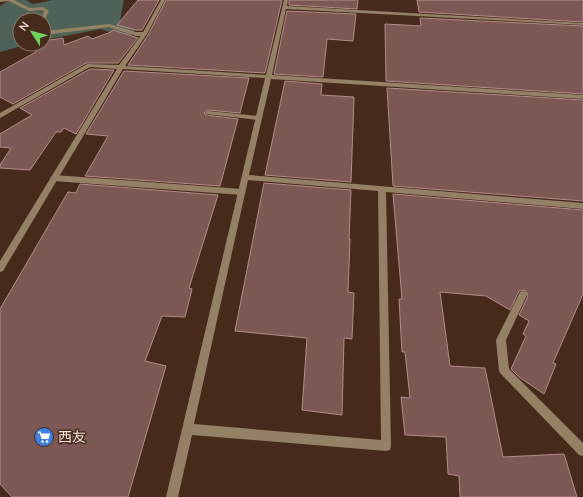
<svg xmlns="http://www.w3.org/2000/svg" width="583" height="497" font-family="Quicksand,'Noto Sans JP',sans-serif">
  <rect width="100%" height="100%" fill="#462b1c"/>
  <polygon fill="#4e6257" points="10,0 26,0 33,4 53,0 124,0 120,20 137,25 129,39 101,29 44,40 44,20 20,20 20,44 29,44 0,52 0,6"/>
  <g fill="#7c5855" stroke="#b28c88">
    <polygon points="138,0 159,0 142,30 136,30 117,25"/>
    <polygon points="166,0 282,0 265,73 128,65 148,35"/>
    <polygon points="289,0 358,0 357,9 289,5"/>
    <polygon points="417,0 583,0 583,22 419,12"/>
    <polygon points="287,11 356,14 353,41 327,39 323,77 274,74"/>
    <polygon points="420,18 583,26 583,94 386,81 385,24 421,26"/>
    <polygon points="113,30 138,38 118,63 86,63 13,104 0,97 0,72 36,52 36,44 44,44 44,41 63,38 64,45 88,36 92,39 111,32"/>
    <polygon points="90,69 114,70 76,134 64,128 61,132 56,132 30,170 0,168 0,165 11,148 0,147 0,134 32,115 20,108"/>
    <polygon points="124,71 249,78 240,113 208,110 204,113 206,115 238,119 220,186 85,176 108,136 86,134"/>
    <polygon points="285,81 322,84 321,95 354,97 351,182 265,175"/>
    <polygon points="387,88 583,100 583,201 393,186"/>
    <polygon points="264,183 351,190 349,239 350,239 348,292 354,293 352,339 344,338 342,415 302,410 307,338 235,331"/>
    <polygon points="80,184 218,195 189,288 192,289 185,317 162,316 145,361 166,366 128,497 12,497 0,484 0,309 68,192 76,193"/>
    <polygon points="393,194 583,210 583,294 553,363 556,364 544,394 519,377 511,369 526,336 523,334 529,321 519,315 528,296 526,291 523,290 519,291 510,310 486,296 440,292 450,366 485,368 503,457 564,454 577,497 460,497 459,476 448,474 446,437 405,435 401,397 410,398 405,352 402,352 399,299 402,299"/>
  </g>
  <g fill="none" stroke-linecap="round" stroke-linejoin="round">
    <g fill="#938065" fill-rule="evenodd">
      <polygon points="0,0 14,0 30,8 43,7 49,11 44,21 44,20 41,20 44,11 42,10 29,11 9,1 0,2"/>
      <polygon points="109,24 136,32 144,32 147,34 144,36 136,36 109,27 44,35 44,31"/>
      <polygon points="208,111 259,116 262,118 259,120 206,114 205,113"/>
      <polygon points="54,175 242,189 246,192 242,195 54,181 50,178"/>
      <polygon points="523,291 526,292 527,295 506,340 509,369 583,443 583,456 579,455 501,374 499,371 496,340 520,292"/>
    </g>
    <path fill="#938065" fill-rule="evenodd" d="M161,0H165L147,34L125,66L266,75L284,0H288L287,6L583,23V25L286,9L272,75L583,95V99L271,79L249,175L583,203V209L386,192L391,446L390,450L386,451L192,435L178,497H166L265,78L123,69L3,271L0,272V261L117,69L90,67L0,118V113L87,64L119,65L142,34ZM248,180L378,191L381,440L194,424Z"/>
  </g>
  <defs>
    <symbol id="supermarket-disc" viewBox="-11 -11 22 22"><circle r="9.5" fill="#3f7fe0" stroke="#462b1c"/><path d="M-6-5.5h2.5l.6 2H6L4.5 2H-2.5L-4.4-4H-6ZM-1.5 3.2a1.3 1.3 0 1 0 .1 0ZM3 3.2a1.3 1.3 0 1 0 .1 0Z" fill="#fff"/></symbol>
  </defs>
  <g fill-rule="evenodd">
    <use href="#supermarket-disc" x="33" y="426" width="22" height="22"/>
  </g>
  <g text-anchor="middle" dominant-baseline="central" stroke-width="3" stroke-linejoin="round" paint-order="stroke">
    <g font-size="14" fill="#f3e1d8" stroke="#462b1c" text-anchor="start">
      <text x="58" y="437">西友</text>
    </g>
  </g>
  <g transform="translate(32 32) rotate(306)"><circle r="19" fill="#462b1c" stroke="#8b7467"/>
  <path d="M0-3L7 15L0 10L-7 15Z" fill="#6fd360"/>
  <text y="-6" font-size="11" font-weight="bold" text-anchor="middle" fill="#f3e1d8">N</text>
  </g>
</svg>
